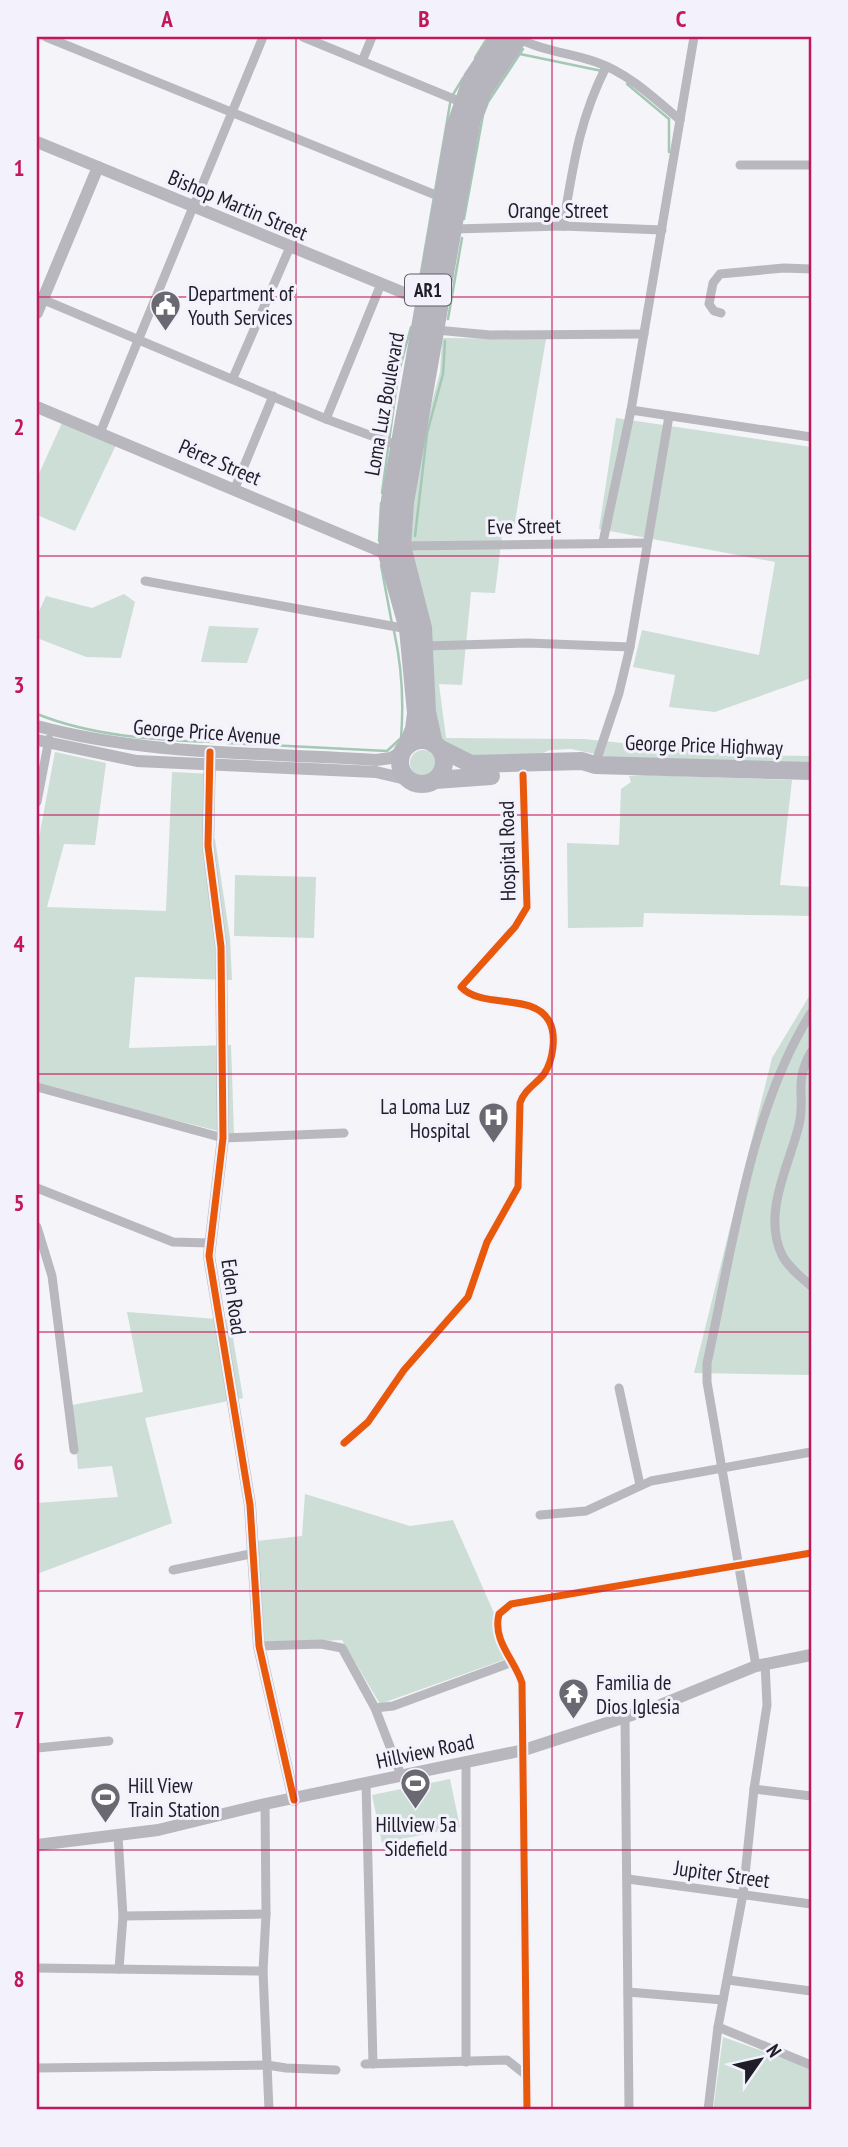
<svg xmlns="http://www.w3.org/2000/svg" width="848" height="2147" font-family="'PT Sans Narrow',sans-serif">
  <rect width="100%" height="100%" fill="#f4f4f9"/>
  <g fill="#ccded5">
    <polygon points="442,338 546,339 514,527 503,527 495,593 471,592 462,685 439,684 446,738 584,739 740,755 811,756 811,765 627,761 571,749 550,750 536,756 480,759 451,749 442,740 435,718 433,646 410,545 411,523 426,425 440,372"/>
    <polygon points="616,418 811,447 811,678 715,712 669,707 675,675 633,667 642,630 759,655 775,562 599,529"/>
    <polygon points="62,423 116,445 75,531 37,515 37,478"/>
    <polygon points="124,594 135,602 121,658 86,657 37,638 37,616 46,596 92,608"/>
    <polygon points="209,626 259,628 247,663 201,662"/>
    <circle cx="423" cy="763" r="13"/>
    <polygon points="55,752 106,763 95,845 64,844 47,907 166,911 172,772 213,774 208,839 215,839 230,938 232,980 135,977 129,1048 231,1045 234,1135 37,1085 37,848"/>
    <polygon points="646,775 792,780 780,885 811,887 811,916 644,913 643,927 568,928 567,843 619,845 621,789 631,782 629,776"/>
    <polygon points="235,875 316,877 314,938 234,936"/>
    <polygon points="811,993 811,1375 694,1373 772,1058"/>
    <polygon points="127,1312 230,1320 243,1398 145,1418 172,1523 37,1574 37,1503 118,1497 112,1466 78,1469 72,1405 143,1392"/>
    <polygon points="305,1494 410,1526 453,1520 494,1613 506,1659 380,1704 342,1640 265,1644 257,1541 302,1536"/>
    <polygon points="450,1779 460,1827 382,1843 372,1795"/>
    <polygon points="723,2037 811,2068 811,2110 713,2110"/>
  </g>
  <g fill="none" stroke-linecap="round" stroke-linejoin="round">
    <g stroke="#a4c8b3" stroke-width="2.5">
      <polyline points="520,54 602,71"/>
      <polyline points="475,58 488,37"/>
      <polyline points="627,84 669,119 669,152"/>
      <polyline points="464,219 483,115 488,102 523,49"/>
      <polyline points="418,290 451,98 463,78"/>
      <polyline points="448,319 462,238"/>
      <polyline points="382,493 398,375 411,327"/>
      <polyline points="415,536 427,433 443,374 445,341"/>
      <polyline points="379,541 381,503"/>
      <polyline points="381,565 392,624"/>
      <path d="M37,714C92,736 154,740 213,742"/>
      <path d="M228,743L387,751L401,738C404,701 402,667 394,631"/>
    </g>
    <g stroke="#b8b8be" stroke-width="9">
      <polyline points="46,37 443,198"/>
      <polyline points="303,37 461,102"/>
      <path d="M518,38C542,51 570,53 596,62C628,73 654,98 680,120"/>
      <polyline points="363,59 372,37"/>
      <polyline points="740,165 811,165"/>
      <path d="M563,226C573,167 579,120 606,67"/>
      <polyline points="454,229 563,226 662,230"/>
      <polyline points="37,297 326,419 399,446"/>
      <polyline points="721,313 714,311 709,304 713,283 720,274 784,268 811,269"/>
      <polyline points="436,330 490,335 644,334"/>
      <polyline points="233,378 290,247"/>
      <polyline points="631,410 811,437"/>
      <polyline points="326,419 381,284"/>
      <polyline points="100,433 263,37"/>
      <polyline points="235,488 273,396"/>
      <polyline points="603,542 631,410 694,37"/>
      <polyline points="402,546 647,543"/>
      <polyline points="145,581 408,629"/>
      <polyline points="425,646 528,643 630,647"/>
      <polyline points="595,765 619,693 630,647 669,416"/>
      <polyline points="37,802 49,739"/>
      <path d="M811,1052C793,1084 806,1096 799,1125C789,1166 762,1213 782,1255C788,1267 801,1277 811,1286"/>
      <polyline points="37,1087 223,1138 344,1133"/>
      <polyline points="37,1188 173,1242 210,1243"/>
      <polyline points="37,1227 52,1276 74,1450"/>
      <polyline points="619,1388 640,1485"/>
      <path d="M344,1443L368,1422L404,1370L468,1297L487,1242L518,1187L520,1103C524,1090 536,1084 544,1074C553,1061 557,1035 549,1021C533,992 483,1010 461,987L515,927L527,907L523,775"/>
      <polyline points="540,1515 586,1511 651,1481 811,1452"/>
      <polyline points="173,1570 255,1553"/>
      <polyline points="259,1646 321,1644 342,1648 375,1708 401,1775"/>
      <path d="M756,1666L707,1382V1363C732,1251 750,1109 811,1013"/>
      <polyline points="375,1708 393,1706 510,1663"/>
      <polyline points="625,1718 629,2110"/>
      <polyline points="37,1748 109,1741"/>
      <polyline points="366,1783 373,2064"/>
      <polyline points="754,1789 811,1796"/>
      <polyline points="265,1804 266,1914 263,1971 269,2110"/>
      <polyline points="118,1836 123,1916 119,1969"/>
      <polyline points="628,1879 811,1904"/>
      <polyline points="123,1916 266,1914"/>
      <polyline points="37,1968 263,1971"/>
      <polyline points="728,1980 811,1991"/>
      <polyline points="628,1992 723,2000"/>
      <polyline points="718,2027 811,2065"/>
      <polyline points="466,2062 466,1761"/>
      <polyline points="365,2064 507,2060 526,2075"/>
      <polyline points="37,2068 267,2065 286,2068 336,2070"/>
      <path d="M527,2110L522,1683C515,1660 492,1641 499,1614L511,1604L811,1553"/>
      <polyline points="708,2110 718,2027 743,1894 754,1789 767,1705 765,1663"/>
    </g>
    <g stroke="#b8b7be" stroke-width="12">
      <polyline points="37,142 426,302"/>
      <polyline points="37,313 98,167"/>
      <polyline points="37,407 387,554"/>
      <path d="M37,726C148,756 262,752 376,760L391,758L403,751"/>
      <polyline points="37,740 137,761 376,772 410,780"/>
      <polyline points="210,752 208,846 221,947 223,1138 209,1256 250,1505 259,1646 294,1800"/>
      <polyline points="37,1845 158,1830 265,1804 524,1750 653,1708 756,1666 811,1655"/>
    </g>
    <g stroke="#b6b4bd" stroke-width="18">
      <circle cx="422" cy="762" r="22"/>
      <polyline points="434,744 427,712 423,628 402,546 405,503 472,119 483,91 519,37"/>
      <polyline points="407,746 414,729 416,713 408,629 387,554 390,500 455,127 472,78 500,37"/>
      <polyline points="439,748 471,764 582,761 595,765 811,771"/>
      <polyline points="435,780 491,776"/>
    </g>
    <defs>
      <g id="cycleway">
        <polyline points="210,752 208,846 221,947 223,1138 209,1256 250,1505 259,1646 294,1800"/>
        <path d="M344,1443L368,1422L404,1370L468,1297L487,1242L518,1187L520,1103C524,1090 536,1084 544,1074C553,1061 557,1035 549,1021C533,992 483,1010 461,987L515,927L527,907L523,775"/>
        <path d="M527,2110L522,1683C515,1660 492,1641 499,1614L511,1604L811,1553"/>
      </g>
    </defs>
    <use href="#cycleway" stroke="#f2f1fc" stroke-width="11"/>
    <use href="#cycleway" stroke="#e8590c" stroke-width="7"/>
  </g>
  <path fill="none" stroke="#c2185b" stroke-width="2" stroke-opacity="0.55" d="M296,37V2110M552,37V2110M37,297H811M37,556H811M37,815H811M37,1074H811M37,1332H811M37,1591H811M37,1850H811"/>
  <defs>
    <symbol id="civic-pin" viewBox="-11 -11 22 30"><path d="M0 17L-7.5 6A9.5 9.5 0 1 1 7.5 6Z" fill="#6a6870" stroke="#f2f1fc"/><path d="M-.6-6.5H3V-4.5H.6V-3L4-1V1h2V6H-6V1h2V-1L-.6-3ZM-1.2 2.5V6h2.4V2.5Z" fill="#fff"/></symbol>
    <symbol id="hospital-pin" viewBox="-11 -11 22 30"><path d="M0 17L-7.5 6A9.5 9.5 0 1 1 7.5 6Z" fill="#6a6870" stroke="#f2f1fc"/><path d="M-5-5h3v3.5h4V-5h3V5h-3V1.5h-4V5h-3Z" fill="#fff"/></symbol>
    <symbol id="temple-pin" viewBox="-11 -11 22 30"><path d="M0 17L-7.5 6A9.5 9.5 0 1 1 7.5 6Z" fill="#6a6870" stroke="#f2f1fc"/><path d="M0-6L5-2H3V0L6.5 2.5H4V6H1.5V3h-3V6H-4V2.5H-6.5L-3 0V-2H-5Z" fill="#fff"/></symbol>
    <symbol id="stadium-pin" viewBox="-11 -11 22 30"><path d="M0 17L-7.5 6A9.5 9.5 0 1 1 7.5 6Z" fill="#6a6870" stroke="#f2f1fc"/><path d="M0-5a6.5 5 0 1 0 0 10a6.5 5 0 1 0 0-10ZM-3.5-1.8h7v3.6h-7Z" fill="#fff"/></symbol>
  </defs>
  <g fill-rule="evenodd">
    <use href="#civic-pin" x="148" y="288" width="35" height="47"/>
    <use href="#hospital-pin" x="476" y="1100" width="35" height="47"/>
    <use href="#temple-pin" x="556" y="1676" width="35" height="47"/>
    <use href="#stadium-pin" x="398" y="1766" width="35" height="47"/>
    <use href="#stadium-pin" x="88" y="1780" width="35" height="47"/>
  </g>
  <g text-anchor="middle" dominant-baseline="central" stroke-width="6" stroke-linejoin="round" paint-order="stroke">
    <rect fill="#f2f1fc" stroke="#5e5d67" stroke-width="2" x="405" y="274.5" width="46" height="31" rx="5"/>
    <g font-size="19" font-weight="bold" fill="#1f1d27">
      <text x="428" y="290">AR1</text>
    </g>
    <g font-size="21" fill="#1f1d27" stroke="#f2f1fc">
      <text transform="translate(238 205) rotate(23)">Bishop Martin Street</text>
      <text x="558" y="210">Orange Street</text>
      <text transform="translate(384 404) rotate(-80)">Loma Luz Boulevard</text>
      <text transform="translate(220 462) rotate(23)">Pérez Street</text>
      <text transform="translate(524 526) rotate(-1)">Eve Street</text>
      <text transform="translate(207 732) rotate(4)">George Price Avenue</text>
      <text transform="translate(704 745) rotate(2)">George Price Highway</text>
      <text transform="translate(507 851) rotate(-91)">Hospital Road</text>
      <text transform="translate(234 1297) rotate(82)">Eden Road</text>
      <text transform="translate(425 1751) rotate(-12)">Hillview Road</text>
      <text transform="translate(722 1874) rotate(8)">Jupiter Street</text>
    </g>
    <g font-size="21" fill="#1f1d27" stroke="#f2f1fc" text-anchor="start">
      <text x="188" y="293">Department of<tspan x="188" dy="24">Youth Services</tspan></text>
      <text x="470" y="1106" text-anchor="end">La Loma Luz<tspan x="470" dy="24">Hospital</tspan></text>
      <text x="596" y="1682">Familia de<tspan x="596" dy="24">Dios Iglesia</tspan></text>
      <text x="128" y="1785">Hill View<tspan x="128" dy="24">Train Station</tspan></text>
      <text x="416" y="1824" text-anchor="middle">Hillview 5a<tspan x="416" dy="24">Sidefield</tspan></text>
    </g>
  </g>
  <rect width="848" height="2147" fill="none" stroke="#f2f1fc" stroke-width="77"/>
  <g transform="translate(760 2060) rotate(56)" stroke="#f2f1fc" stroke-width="5" paint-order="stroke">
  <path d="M0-5L12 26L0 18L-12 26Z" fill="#1f1d27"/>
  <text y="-10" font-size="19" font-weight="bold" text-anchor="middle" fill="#1f1d27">N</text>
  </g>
  <rect x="38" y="38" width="772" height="2070" fill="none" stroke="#c2185b" stroke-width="2.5"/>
  <g font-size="23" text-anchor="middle" font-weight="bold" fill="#c2185b">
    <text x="167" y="27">A</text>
    <text x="424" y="27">B</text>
    <text x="681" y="27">C</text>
    <text x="19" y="176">1</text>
    <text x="19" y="435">2</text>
    <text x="19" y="693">3</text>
    <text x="19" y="952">4</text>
    <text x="19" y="1211">5</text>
    <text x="19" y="1470">6</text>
    <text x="19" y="1728">7</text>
    <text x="19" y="1987">8</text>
  </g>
</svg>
